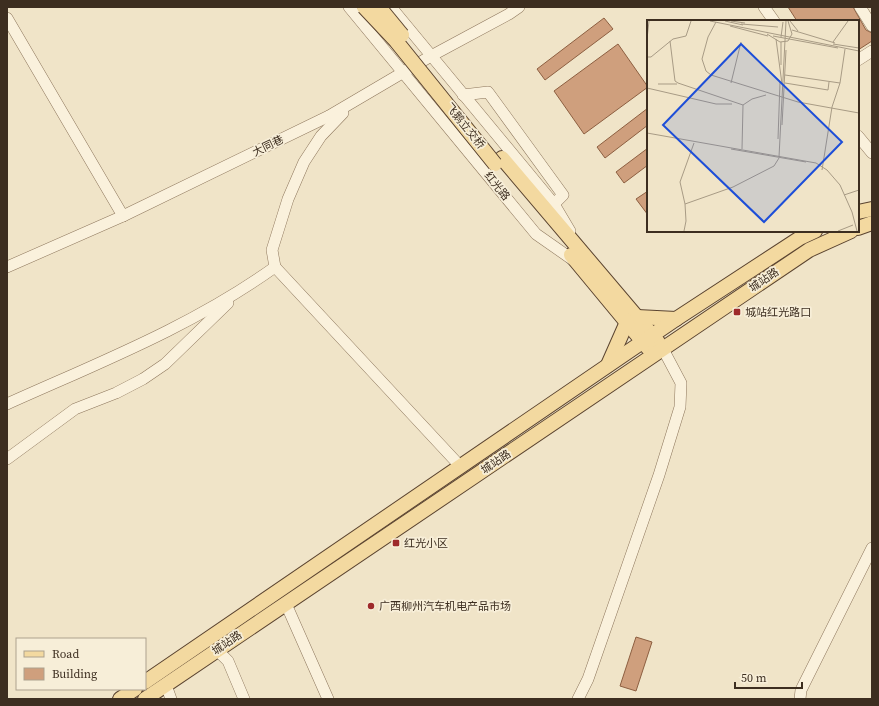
<svg xmlns="http://www.w3.org/2000/svg" width="879" height="706" font-family="'Source Serif 4','Noto Sans SC',serif">
  <rect width="100%" height="100%" fill="#f0e4c8"/>
  <g fill="#cf9f7d" stroke="#8d5f41">
    <polygon points="788,7 853,7 866,30 872,33 872,41 858,50 858,21 797,21"/>
    <polygon points="604,18 613,29 545,80 537,69"/>
    <polygon points="618,44 648,87 584,134 554,91"/>
    <polygon points="648,108 648,125 605,158 597,147"/>
    <polygon points="648,148 648,165 624,183 616,172"/>
    <polygon points="648,191 648,215 636,199"/>
    <polygon points="636,637 652,642 636,691 620,686"/>
  </g>
  <g fill="none" stroke-linecap="round" stroke-linejoin="round">
    <defs>
      <g id="minor">
        <polyline points="349,7 536,234 576,262"/>
        <polyline points="391,7 554,204 570,231"/>
        <polyline points="764,7 774,21"/>
        <polyline points="860,7 872,26"/>
        <polyline points="7,18 123,216"/>
        <polyline points="858,60 872,51"/>
        <polyline points="463,95 488,92 563,195 554,204"/>
        <polyline points="858,136 872,153"/>
        <polyline points="7,267 123,216 329,116 431,56 509,14 519,7"/>
        <polyline points="275,267 461,467"/>
        <path d="M7,404C98,363 193,326 275,267L272,250L288,199L304,162L321,136L343,113"/>
        <polyline points="7,459 75,409 116,393 143,379 165,364 228,303"/>
        <polyline points="286,604 328,699"/>
        <polyline points="217,650 228,661 244,699"/>
        <polyline points="166,685 171,699"/>
        <polyline points="578,699 588,679 659,475 680,407 681,383 663,349"/>
        <polyline points="800,699 801,690 872,548"/>
      </g>
      <g id="major">
        <polyline points="502,158 658,342"/>
        <polyline points="858,212 872,209"/>
        <polyline points="858,228 872,223"/>
        <polyline points="571,255 648,348"/>
        <polyline points="637,317 676,319"/>
        <polyline points="608,365 627,322"/>
        <polyline points="145,682 676,319 800,238 815,231"/>
        <polyline points="120,699 135,689"/>
        <polyline points="145,699 809,250 851,231"/>
      </g>
    </defs>
    <use href="#minor" stroke="#8d765c" stroke-width="12"/>
    <use href="#major" stroke="#5b4430" stroke-width="16"/>
    <use href="#minor" stroke="#faf1dc" stroke-width="11"/>
    <use href="#major" stroke="#f3d9a0" stroke-width="14"/>
    <defs>
      <g id="major-bridge">
        <polyline points="364,7 396,41 495,164"/>
        <polyline points="379,7 402,35"/>
      </g>
    </defs>
    <use href="#major-bridge" stroke="#5b4430" stroke-width="16" stroke-linecap="butt"/>
    <use href="#major-bridge" stroke="#f3d9a0" stroke-width="14"/>
  </g>
  <g fill="#9e2a2b" stroke="#f7eed8" stroke-width="1.5">
    <rect x="733" y="308" width="8" height="8" rx="2"/>
    <rect x="392" y="539" width="8" height="8" rx="2"/>
    <circle cx="371" cy="606" r="4"/>
  </g>
  <g text-anchor="middle" dominant-baseline="central" stroke-width="3.5" stroke-linejoin="round" paint-order="stroke">
    <g font-size="11" fill="#3d2e20" stroke="#f7eed8">
      <text transform="translate(465 126) rotate(51)">飞鹅立交桥</text>
      <text transform="translate(268 146) rotate(-26)">大同巷</text>
      <text transform="translate(497 186) rotate(51)">红光路</text>
      <text transform="translate(764 280) rotate(-34)">城站路</text>
      <text transform="translate(496 462) rotate(-34)">城站路</text>
      <text transform="translate(227 643) rotate(-34)">城站路</text>
    </g>
    <g font-size="11" fill="#3d2e20" stroke="#f7eed8" text-anchor="start">
      <text x="745" y="312">城站红光路口</text>
      <text x="404" y="543">红光小区</text>
      <text x="379" y="606">广西柳州汽车机电产品市场</text>
    </g>
  </g>
  <g transform="translate(647 20)">
    <rect width="212" height="212" fill="#f0e4c8"/>
    <path fill="none" stroke="#a89b85" stroke-width="1" d="M63,1L212,31M78,1L96,5M84,1L98,3M143,1L151,11M69,2L61,17L55,39L59,51L64,55L151,82L212,93M94,4L131,7M83,6L121,16M145,10L188,23M120,14L133,22L141,21L145,14L141,1M126,16L191,28M134,17L136,2M0,19L2,1M129,19L135,64M23,21L28,61L31,63L96,85L105,79L119,75M186,22L201,1M186,24L212,28M0,37H4L26,19L39,16L44,1M134,45V22M138,55L193,63M84,63L94,22M138,63L181,70L182,62M11,64H30M0,68L69,84H85M135,105L139,30M0,113L169,143L180,150L193,165L205,192L210,211M131,119L133,62M47,123L33,162L38,184L86,167L127,146L132,138M84,129L159,142M95,129L96,85M132,137L139,1M175,150L185,87L193,63L198,29M197,175L212,170M37,211L39,201L38,184M191,211L206,205"/>
    <path fill="#1d4ed8" fill-opacity="0.15" stroke="#1d4ed8" stroke-width="2" d="M94,24L195,122L117,202L16,105Z"/>
    <rect width="212" height="212" fill="none" stroke="#3d2e20" stroke-width="2"/>
  </g>
  <rect width="879" height="706" fill="none" stroke="#3d2e20" stroke-width="16"/>
  <rect x="16" y="638" width="130" height="52" fill="#f7eed8" stroke="#ada18e"/>
  <rect x="24" y="651" width="20" height="6" fill="#f3d9a0" stroke="#ada18e"/>
  <text x="52" y="658" font-size="12" fill="#3d2e20">Road</text>
  <rect x="24" y="668" width="20" height="12" fill="#cf9f7d" stroke="#ada18e"/>
  <text x="52" y="678" font-size="12" fill="#3d2e20">Building</text>
  <path d="M735 682v6h67v-6" fill="none" stroke="#3d2e20" stroke-width="2"/>
  <text x="741" y="682" font-size="12" fill="#3d2e20" stroke="#f7eed8" stroke-width="3" paint-order="stroke">50 m</text>
</svg>
